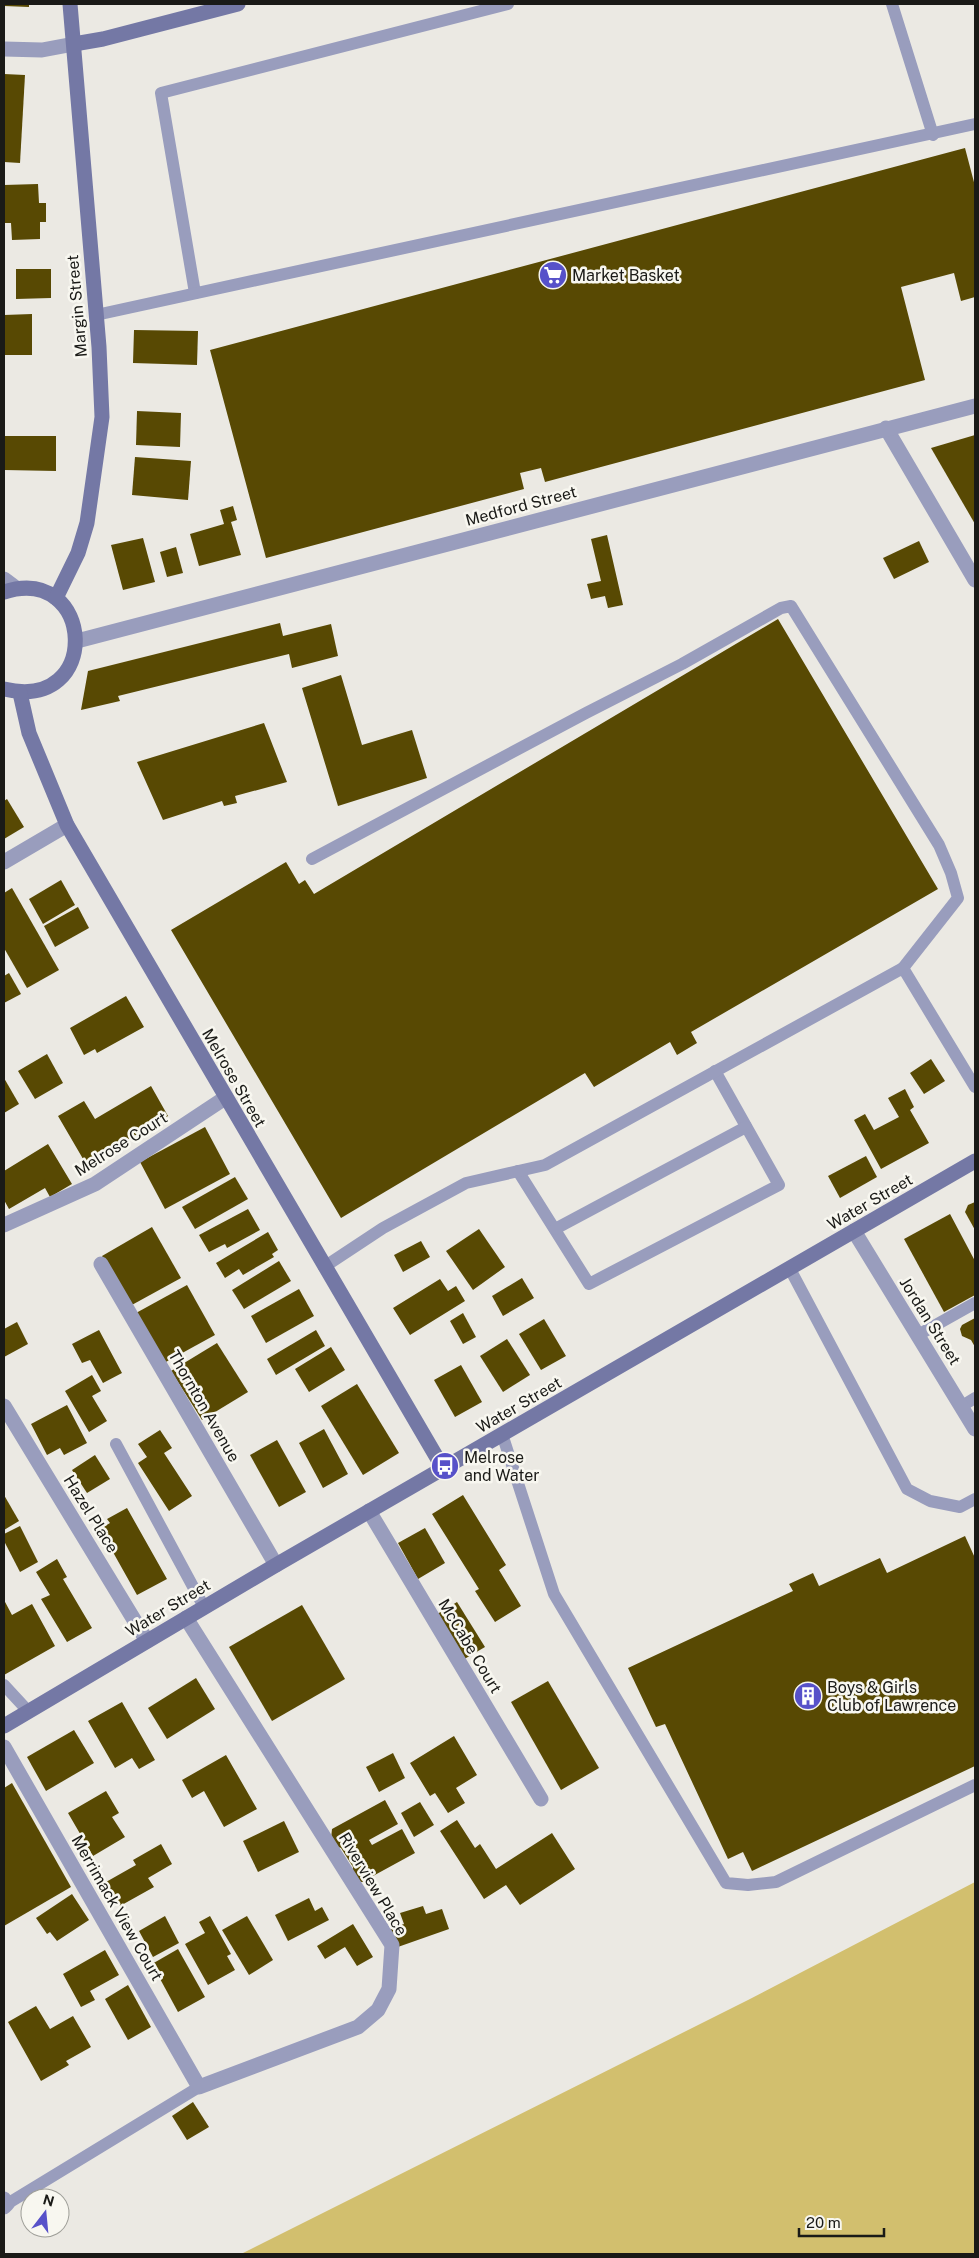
<svg xmlns="http://www.w3.org/2000/svg" width="979" height="2258" font-family="'Public Sans',sans-serif">
  <rect width="100%" height="100%" fill="#ebe9e3"/>
  <polygon fill="#d2bf6e" points="975,1882 975,2254 241,2254 748,2000"/>
  <g fill="#584903">
    <polygon points="4,4 29,4 29,7 4,6"/>
    <polygon points="4,74 25,75 20,163 4,162"/>
    <polygon points="965,148 975,186 975,297 961,301 954,273 901,287 925,380 545,482 541,468 520,473 524,489 266,558 210,350"/>
    <polygon points="38,184 39,203 46,203 46,222 40,222 40,239 12,240 11,223 4,223 4,185"/>
    <polygon points="16,269 51,269 51,298 16,299"/>
    <polygon points="32,314 32,355 4,355 4,315"/>
    <polygon points="134,330 198,331 197,365 133,363"/>
    <polygon points="137,411 181,413 180,447 136,445"/>
    <polygon points="975,435 975,524 931,448"/>
    <polygon points="4,436 56,436 56,471 4,470"/>
    <polygon points="135,457 191,461 188,500 132,495"/>
    <polygon points="233,506 237,520 231,522 241,555 199,566 190,534 224,524 220,510"/>
    <polygon points="607,535 623,605 608,608 605,596 591,599 587,584 601,581 591,539"/>
    <polygon points="143,538 155,582 123,590 111,545"/>
    <polygon points="919,541 929,562 894,579 883,558"/>
    <polygon points="176,547 183,573 167,577 160,552"/>
    <polygon points="778,619 938,889 691,1032 697,1043 677,1055 670,1042 594,1087 585,1073 341,1218 171,930 286,862 299,884 305,880 314,894"/>
    <polygon points="280,623 283,636 331,624 338,656 292,668 289,654 118,696 120,701 81,710 88,671"/>
    <polygon points="341,675 362,745 412,730 427,778 338,806 302,688"/>
    <polygon points="264,723 287,782 235,796 237,803 224,806 222,801 163,820 137,762"/>
    <polygon points="7,799 24,827 4,839 4,801"/>
    <polygon points="61,880 75,905 43,924 29,899"/>
    <polygon points="12,888 59,970 27,988 4,948 4,893"/>
    <polygon points="78,907 89,928 55,947 44,926"/>
    <polygon points="9,973 21,994 4,1003 4,976"/>
    <polygon points="126,996 144,1027 97,1053 95,1049 84,1055 70,1028"/>
    <polygon points="47,1054 63,1083 35,1099 18,1071"/>
    <polygon points="931,1059 945,1081 924,1094 910,1073"/>
    <polygon points="4,1078 19,1104 4,1113"/>
    <polygon points="151,1086 168,1116 86,1164 58,1116 84,1101 95,1119"/>
    <polygon points="905,1089 914,1107 910,1110 929,1143 881,1169 854,1120 865,1114 874,1130 899,1117 888,1098"/>
    <polygon points="205,1127 230,1174 165,1209 140,1162"/>
    <polygon points="48,1144 72,1184 50,1197 45,1188 9,1209 4,1200 4,1171"/>
    <polygon points="866,1156 877,1177 840,1198 828,1176"/>
    <polygon points="235,1177 248,1199 195,1229 182,1207"/>
    <polygon points="975,1202 975,1230 965,1212 968,1205"/>
    <polygon points="248,1209 260,1230 227,1248 225,1244 209,1252 199,1235"/>
    <polygon points="950,1214 975,1261 975,1295 944,1312 904,1239"/>
    <polygon points="152,1227 181,1278 130,1306 102,1256"/>
    <polygon points="479,1229 505,1267 473,1290 446,1251"/>
    <polygon points="268,1232 278,1250 272,1254 274,1257 243,1275 239,1269 225,1278 216,1263"/>
    <polygon points="421,1241 430,1257 403,1272 394,1255"/>
    <polygon points="279,1261 291,1281 244,1309 232,1290"/>
    <polygon points="522,1278 534,1298 503,1316 492,1296"/>
    <polygon points="440,1279 448,1291 456,1286 465,1301 410,1335 393,1308"/>
    <polygon points="187,1285 215,1335 164,1363 136,1313"/>
    <polygon points="299,1289 314,1316 266,1343 251,1316"/>
    <polygon points="463,1313 476,1337 463,1344 450,1321"/>
    <polygon points="975,1318 975,1347 971,1340 962,1336 960,1329 962,1325"/>
    <polygon points="544,1319 566,1356 541,1370 519,1334"/>
    <polygon points="17,1322 28,1344 4,1357 4,1329"/>
    <polygon points="99,1330 122,1373 103,1383 90,1360 82,1363 72,1344"/>
    <polygon points="316,1330 325,1346 276,1375 267,1359"/>
    <polygon points="507,1339 530,1375 503,1392 480,1356"/>
    <polygon points="217,1343 248,1392 202,1420 171,1371"/>
    <polygon points="331,1347 345,1370 309,1392 295,1369"/>
    <polygon points="461,1365 482,1402 455,1417 434,1380"/>
    <polygon points="92,1375 101,1391 92,1396 107,1421 89,1432 65,1391"/>
    <polygon points="357,1384 399,1453 363,1475 321,1406"/>
    <polygon points="67,1405 87,1443 64,1455 60,1448 47,1455 31,1424"/>
    <polygon points="324,1429 348,1474 323,1488 299,1443"/>
    <polygon points="160,1430 172,1448 164,1453 192,1496 169,1511 138,1463 147,1457 138,1444"/>
    <polygon points="277,1440 306,1492 279,1507 250,1455"/>
    <polygon points="95,1455 110,1479 87,1493 72,1470"/>
    <polygon points="4,1495 19,1521 4,1530"/>
    <polygon points="463,1495 506,1565 499,1570 521,1606 495,1622 475,1591 479,1589 432,1514"/>
    <polygon points="127,1508 167,1579 137,1595 100,1529 110,1523 107,1519"/>
    <polygon points="20,1526 38,1562 20,1572 4,1541 4,1534"/>
    <polygon points="425,1528 445,1563 418,1579 398,1543"/>
    <polygon points="965,1536 975,1558 975,1766 752,1871 743,1852 728,1859 665,1724 656,1727 628,1668 793,1591 789,1584 813,1573 819,1586 880,1558 887,1573"/>
    <polygon points="57,1559 67,1577 63,1579 92,1628 67,1642 41,1599 50,1595 36,1572"/>
    <polygon points="4,1600 12,1615 32,1604 55,1646 4,1675"/>
    <polygon points="457,1602 485,1647 461,1661 434,1616"/>
    <polygon points="302,1605 345,1679 272,1721 229,1647"/>
    <polygon points="196,1678 215,1709 167,1739 148,1708"/>
    <polygon points="548,1681 599,1768 561,1790 511,1702"/>
    <polygon points="122,1702 155,1760 139,1769 132,1758 115,1768 88,1721"/>
    <polygon points="74,1730 94,1763 46,1791 27,1757"/>
    <polygon points="454,1736 477,1775 456,1788 465,1803 448,1813 435,1793 430,1796 410,1763"/>
    <polygon points="393,1753 405,1778 379,1792 366,1767"/>
    <polygon points="226,1755 257,1809 224,1827 204,1791 192,1798 182,1780"/>
    <polygon points="12,1783 71,1887 4,1926 4,1788"/>
    <polygon points="106,1791 119,1813 112,1817 125,1837 93,1856 68,1813"/>
    <polygon points="385,1800 398,1824 369,1840 372,1845 402,1829 415,1853 362,1882 355,1881 352,1874 353,1867 341,1848 335,1846 331,1839 332,1829"/>
    <polygon points="420,1802 434,1825 414,1837 401,1813"/>
    <polygon points="457,1820 475,1848 480,1844 496,1869 552,1833 575,1869 520,1905 506,1885 484,1899 440,1831"/>
    <polygon points="284,1821 299,1852 258,1872 243,1841"/>
    <polygon points="161,1844 172,1864 148,1878 154,1887 120,1906 106,1882 136,1865 133,1860"/>
    <polygon points="72,1894 89,1920 57,1941 50,1932 47,1934 36,1918"/>
    <polygon points="309,1898 315,1911 322,1907 329,1920 288,1941 275,1915"/>
    <polygon points="423,1906 426,1914 442,1909 449,1929 395,1948 388,1930 404,1924 400,1913"/>
    <polygon points="165,1916 179,1943 153,1957 139,1931"/>
    <polygon points="210,1916 231,1954 227,1956 235,1970 208,1985 185,1944 205,1933 199,1922"/>
    <polygon points="247,1916 273,1960 249,1975 222,1930"/>
    <polygon points="353,1924 373,1957 357,1966 345,1947 325,1959 317,1946"/>
    <polygon points="178,1949 205,1997 178,2012 152,1964"/>
    <polygon points="105,1950 119,1975 90,1991 95,2000 81,2007 63,1974"/>
    <polygon points="128,1985 151,2027 128,2040 105,1999"/>
    <polygon points="36,2006 50,2029 73,2016 91,2047 66,2061 69,2065 41,2081 8,2022"/>
    <polygon points="193,2102 209,2127 187,2140 172,2116"/>
  </g>
  <g fill="none" stroke-linecap="round" stroke-linejoin="round">
    <g stroke="#999dbd" stroke-width="12">
      <polyline points="892,4 933,135"/>
      <polyline points="195,293 161,93 508,4"/>
      <polyline points="96,315 975,124"/>
      <polyline points="312,859 586,713 682,664 781,608 791,606 939,845 951,873 958,898 903,968"/>
      <polyline points="518,1171 589,1284 779,1185 715,1071"/>
      <polyline points="555,1229 746,1127"/>
      <polyline points="324,1267 383,1228 466,1183 545,1165 903,968 975,1087"/>
      <polyline points="790,1269 907,1489 930,1501 960,1507 975,1499"/>
      <polyline points="918,1335 975,1303"/>
      <polyline points="962,1406 975,1398"/>
      <polyline points="502,1434 554,1594 726,1883 748,1885 776,1882 975,1785"/>
      <polyline points="116,1444 204,1607"/>
      <polyline points="4,1685 28,1711"/>
      <polyline points="7,2204 199,2087"/>
    </g>
    <g stroke="#999dbd" stroke-width="15">
      <polyline points="4,49 42,50 74,44"/>
      <polyline points="886,428 975,580"/>
      <polyline points="4,579 16,588"/>
      <polyline points="77,641 975,406"/>
      <polyline points="4,862 67,825"/>
      <polyline points="4,1225 95,1184 225,1098"/>
      <polyline points="854,1231 975,1429"/>
      <polyline points="101,1264 276,1565"/>
      <polyline points="4,1406 147,1641"/>
      <polyline points="369,1511 541,1799"/>
      <polyline points="4,1747 199,2087 358,2027 378,2010 389,1989 392,1945 186,1618"/>
      <polyline points="4,2199 7,2204 4,2207"/>
    </g>
    <g stroke="#7478a5" stroke-width="15">
      <polyline points="74,44 103,39 238,4"/>
      <path d="M4,592C95,563 103,713 4,689"/>
      <polyline points="56,598 78,553 87,523 102,417 99,347 70,4"/>
      <polyline points="20,693 29,733 67,825 443,1468"/>
      <polyline points="4,1726 276,1565 975,1161"/>
    </g>
  </g>
  <defs>
    <symbol id="supermarket-disc" viewBox="-11 -11 22 22"><circle r="9.5" fill="#5751c9" stroke="#f8f7f0"/><path d="M-6-5.5h2.5l.6 2H6L4.5 2H-2.5L-4.4-4H-6ZM-1.5 3.2a1.3 1.3 0 1 0 .1 0ZM3 3.2a1.3 1.3 0 1 0 .1 0Z" fill="#fff"/></symbol>
    <symbol id="bus-disc" viewBox="-11 -11 22 22"><circle r="9.5" fill="#5751c9" stroke="#f8f7f0"/><path d="M-5-6H5V4H4V6H2V4H-2V6H-4V4H-5ZM-3.5-4V0h7V-4ZM-3.5 1.2v1.5H-2V1.2ZM2 1.2v1.5H3.5V1.2Z" fill="#fff"/></symbol>
    <symbol id="building-disc" viewBox="-11 -11 22 22"><circle r="9.5" fill="#5751c9" stroke="#f8f7f0"/><path d="M-4-6H4V6H1V3H-1V6H-4ZM-2.5-4.3h1.7v1.8h-1.7ZM.8-4.3h1.7v1.8H.8ZM-2.5-1h1.7V.8h-1.7ZM.8-1h1.7V.8H.8Z" fill="#fff"/></symbol>
  </defs>
  <g fill-rule="evenodd">
    <use href="#supermarket-disc" x="537" y="259" width="32" height="32"/>
    <use href="#bus-disc" x="429" y="1450" width="32" height="32"/>
    <use href="#building-disc" x="792" y="1680" width="32" height="32"/>
  </g>
  <g text-anchor="middle" dominant-baseline="central" stroke-width="5" stroke-linejoin="round" paint-order="stroke">
    <g font-size="16" fill="#1a1a17" stroke="#f8f7f0" text-anchor="start">
      <text x="572" y="275">Market Basket</text>
      <text x="464" y="1457">Melrose<tspan x="464" dy="18">and Water</tspan></text>
      <text x="827" y="1687">Boys &amp; Girls<tspan x="827" dy="18">Club of Lawrence</tspan></text>
    </g>
    <g font-size="16" fill="#1a1a17" stroke="#f8f7f0">
      <text transform="translate(77 306) rotate(-95)">Margin Street</text>
      <text transform="translate(521 506) rotate(-15)">Medford Street</text>
      <text transform="translate(234 1078) rotate(60)">Melrose Street</text>
      <text transform="translate(121 1144) rotate(-32)">Melrose Court</text>
      <text transform="translate(870 1202) rotate(-30)">Water Street</text>
      <text transform="translate(930 1321) rotate(58)">Jordan Street</text>
      <text transform="translate(519 1405) rotate(-30)">Water Street</text>
      <text transform="translate(204 1406) rotate(60)">Thornton Avenue</text>
      <text transform="translate(91 1514) rotate(58)">Hazel Place</text>
      <text transform="translate(168 1608) rotate(-31)">Water Street</text>
      <text transform="translate(470 1646) rotate(59)">McCabe Court</text>
      <text transform="translate(373 1884) rotate(59)">Riverview Place</text>
      <text transform="translate(117 1908) rotate(60)">Merrimack View Court</text>
    </g>
  </g>
  <rect width="979" height="2258" fill="none" stroke="#1a1a17" stroke-width="10"/>
  <g transform="translate(45 2213) rotate(16)"><circle r="24" fill="#f8f7f0" stroke="#9f9f99"/>
  <path d="M0-4L9 19L0 12L-9 19Z" fill="#5751c9"/>
  <text y="-8" font-size="14" font-weight="bold" text-anchor="middle" fill="#1a1a17">N</text>
  </g>
  <path d="M799 2228v8h85v-8" fill="none" stroke="#1a1a17" stroke-width="2.5"/>
  <text x="806" y="2228" font-size="15" fill="#1a1a17" stroke="#f8f7f0" stroke-width="4" paint-order="stroke">20 m</text>
</svg>
